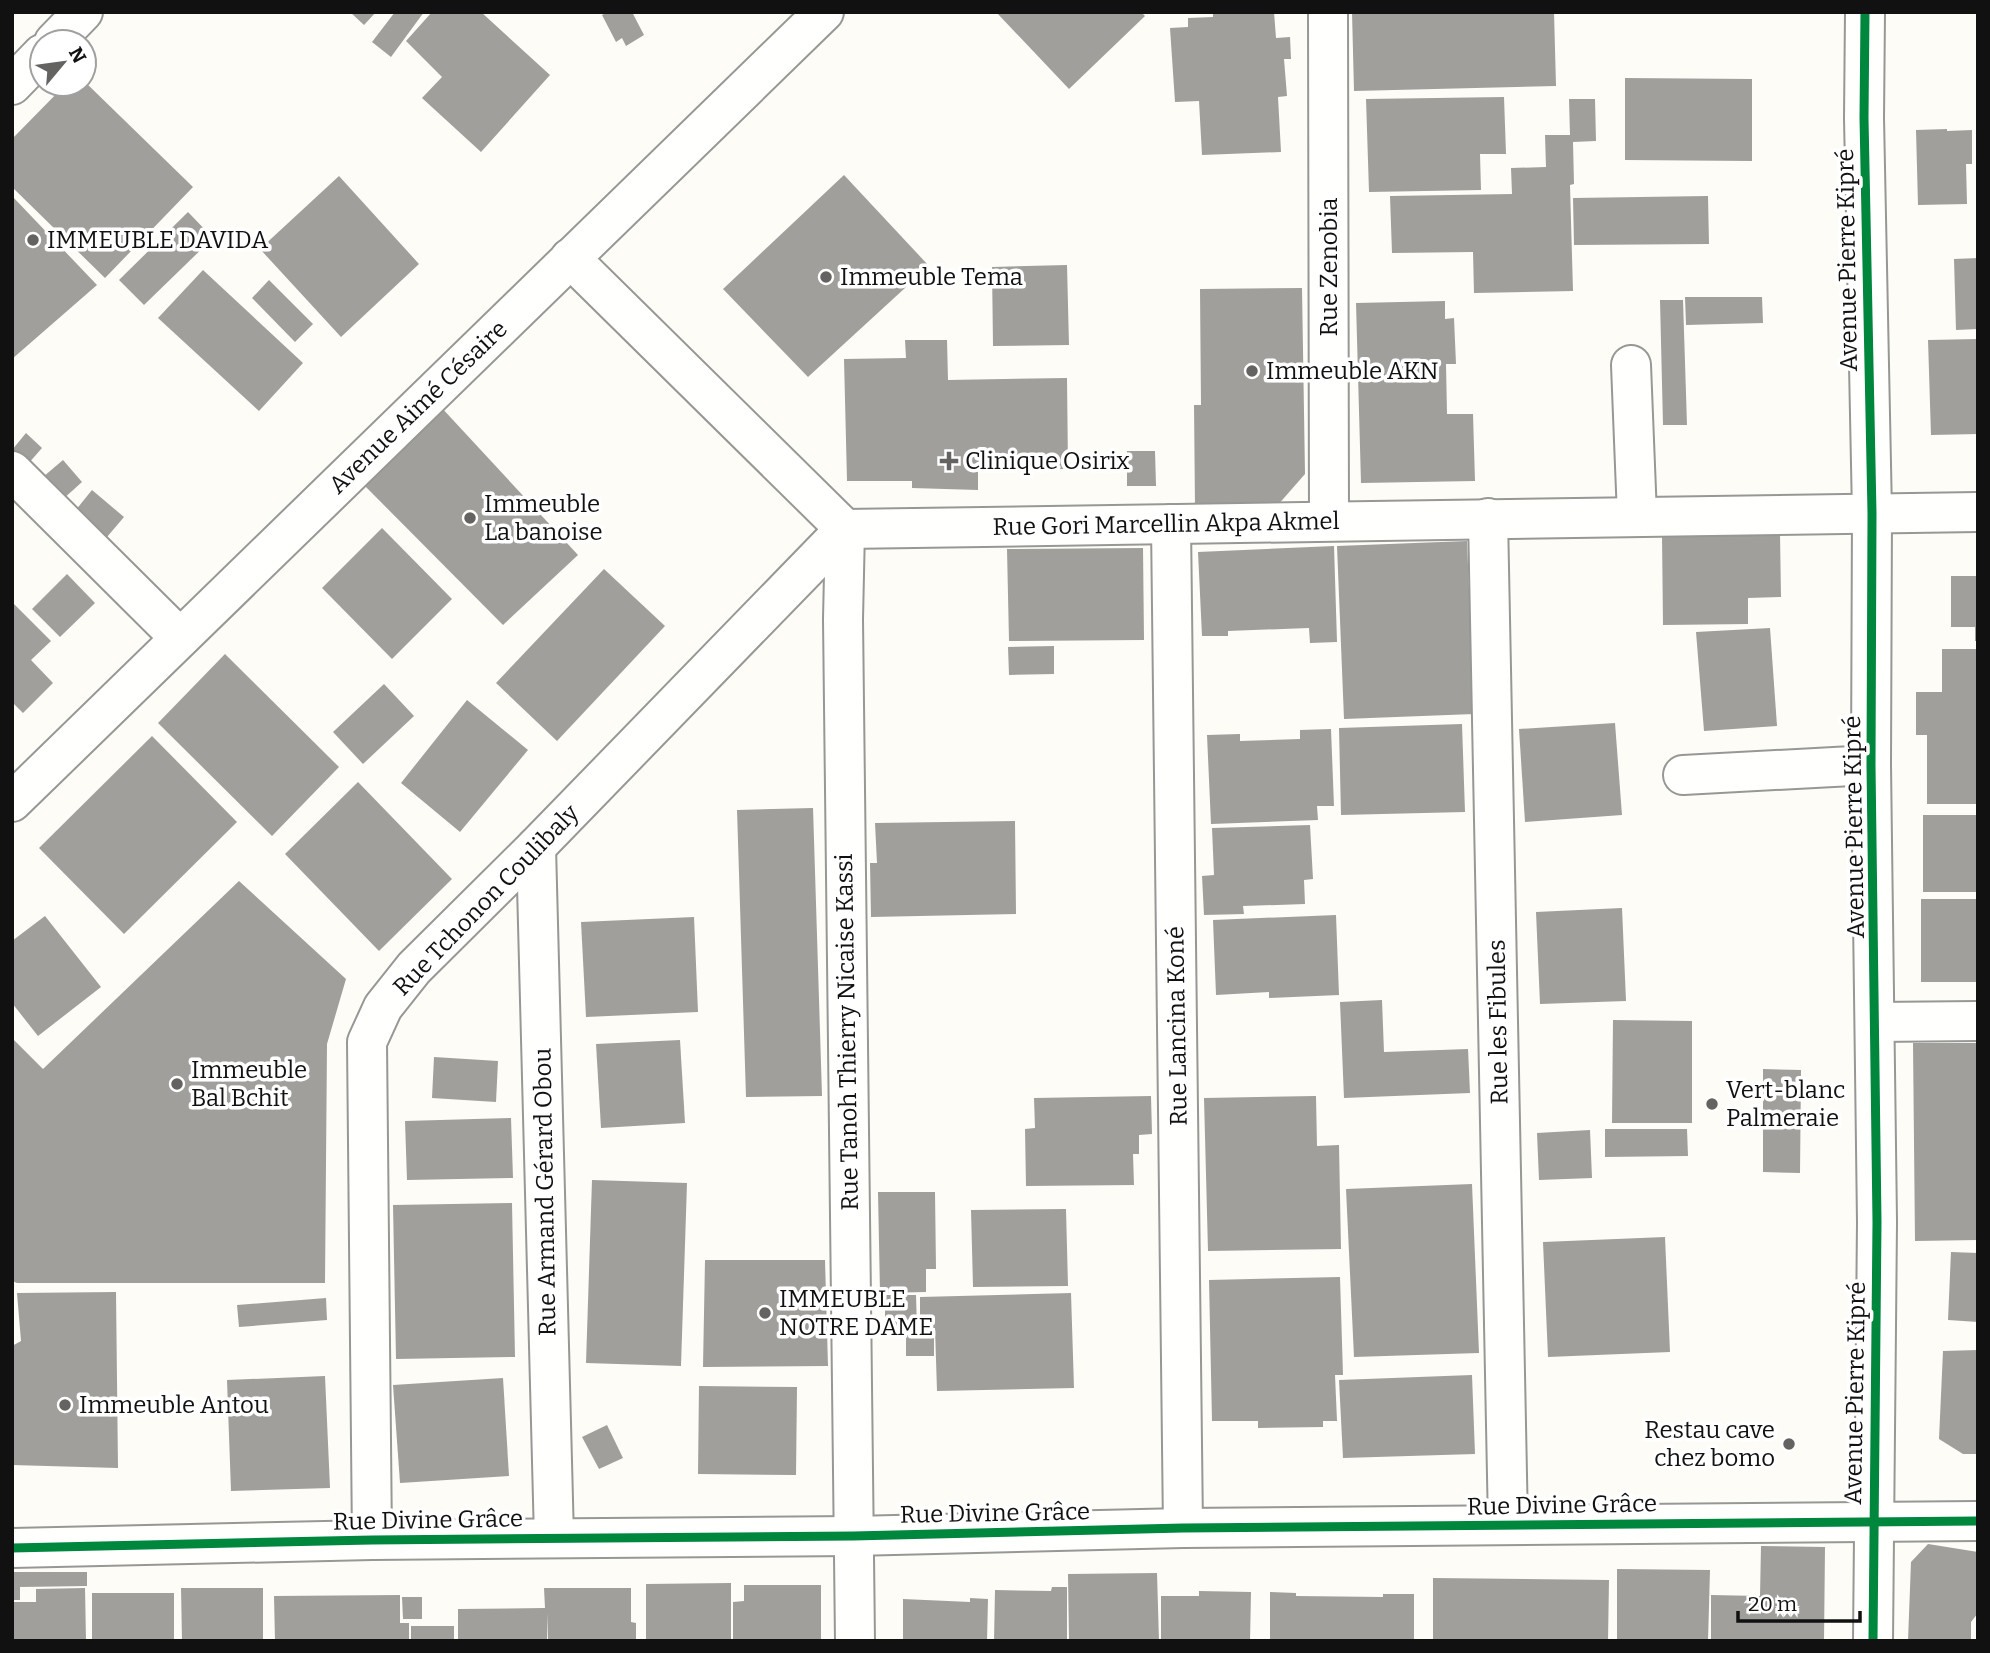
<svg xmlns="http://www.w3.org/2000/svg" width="1990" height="1653" font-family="Bitter,serif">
  <rect width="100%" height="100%" fill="#fdfcf7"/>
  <g fill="#a19f9c">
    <polygon points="350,12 376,12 364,25"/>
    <polygon points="395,12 424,12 391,57 372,42"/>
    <polygon points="432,12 481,12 550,75 481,152 422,98 442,77 406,41"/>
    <polygon points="607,12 632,12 644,35 626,46 622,38 616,42 602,15"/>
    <polygon points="996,12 1141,12 1145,16 1069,89"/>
    <polygon points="1213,12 1274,12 1276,38 1290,37 1291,59 1284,59 1287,96 1278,97 1281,152 1202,155 1199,101 1175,102 1170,28 1188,27 1188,18 1213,17"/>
    <polygon points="1352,12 1554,12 1556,86 1354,91"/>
    <polygon points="1625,78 1752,79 1752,161 1625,160"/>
    <polygon points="84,81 193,187 105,278 12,187 12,139 66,84 84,84"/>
    <polygon points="1504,97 1506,154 1480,154 1481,190 1369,192 1366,99"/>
    <polygon points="1569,99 1595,99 1596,141 1573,142 1574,184 1570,185 1573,291 1474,293 1473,252 1392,253 1390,196 1512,194 1511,168 1546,167 1545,135 1570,135"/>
    <polygon points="1947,129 1947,131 1972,130 1972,164 1966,164 1967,204 1918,205 1916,130"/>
    <polygon points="844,175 929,266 808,377 723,289"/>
    <polygon points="339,176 419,264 341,337 260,249"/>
    <polygon points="12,196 97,285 12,359"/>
    <polygon points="1708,196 1709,244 1574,245 1573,198"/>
    <polygon points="188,212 213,238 144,305 119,280"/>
    <polygon points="1978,258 1978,329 1956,330 1954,259"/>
    <polygon points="1067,265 1069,345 993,346 992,267"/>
    <polygon points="203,270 303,363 259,411 158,318"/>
    <polygon points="269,280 313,324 295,342 252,298"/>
    <polygon points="1302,288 1305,474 1277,506 1195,507 1194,405 1201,405 1200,289"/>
    <polygon points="1685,297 1762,297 1763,323 1686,325"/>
    <polygon points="1660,300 1683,300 1687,425 1663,425"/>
    <polygon points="1445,301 1445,319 1454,318 1456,364 1446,364 1447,414 1473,414 1475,481 1361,483 1356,303"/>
    <polygon points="1978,339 1978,434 1931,435 1928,340"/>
    <polygon points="905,340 947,340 948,380 1067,378 1068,469 978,470 978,490 912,488 912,481 847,481 844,359 906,358"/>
    <polygon points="440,406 578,555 503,625 360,481"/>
    <polygon points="26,433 42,448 28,464 12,450"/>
    <polygon points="1127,451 1155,451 1156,486 1127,486"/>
    <polygon points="63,460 82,482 62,500 43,477"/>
    <polygon points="92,490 124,517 107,537 75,511"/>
    <polygon points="382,528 452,599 392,659 322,588"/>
    <polygon points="1780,534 1781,597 1748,598 1748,624 1663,625 1662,536"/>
    <polygon points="1467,541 1474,714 1344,719 1337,546"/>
    <polygon points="1334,546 1337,642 1310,643 1309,628 1228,631 1228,636 1202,636 1198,552"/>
    <polygon points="1143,548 1144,640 1009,641 1007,549"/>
    <polygon points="604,569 665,626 557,741 496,683"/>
    <polygon points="67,574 95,603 60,637 32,609"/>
    <polygon points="1951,576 1978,576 1978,641 1975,641 1975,627 1951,627"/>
    <polygon points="12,602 51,641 31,660 53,683 23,713 12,702"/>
    <polygon points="1770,628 1777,726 1704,731 1696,632"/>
    <polygon points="1054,646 1054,674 1009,675 1008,647"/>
    <polygon points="1942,649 1978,649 1978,804 1927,804 1927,735 1916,735 1916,692 1942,692"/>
    <polygon points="225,654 339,767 272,836 158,723"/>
    <polygon points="384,684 414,716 363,764 333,732"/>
    <polygon points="467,700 528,750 460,832 401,783"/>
    <polygon points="1615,723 1622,815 1525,822 1519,729"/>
    <polygon points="1462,724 1465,812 1341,815 1339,728"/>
    <polygon points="1331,729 1334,806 1317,806 1318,820 1211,824 1207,735 1240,734 1240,741 1300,739 1300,730"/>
    <polygon points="152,736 237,822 124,934 39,848"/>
    <polygon points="358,782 452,879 379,951 285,854"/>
    <polygon points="813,808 822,1096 746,1097 737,810"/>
    <rect x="1923" y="815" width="55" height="77"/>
    <polygon points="1015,821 1016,914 871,917 870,863 877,863 875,823"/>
    <polygon points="1310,825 1313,879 1304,880 1305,904 1243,906 1244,914 1204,915 1202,876 1214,875 1212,828"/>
    <polygon points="239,881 346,979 327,1044 325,1283 17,1283 12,1281 12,1038 43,1069"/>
    <rect x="1921" y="899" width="57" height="83"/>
    <polygon points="1622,908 1626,1001 1540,1004 1536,912"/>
    <polygon points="1336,915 1339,995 1269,998 1269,992 1216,995 1213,920"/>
    <polygon points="45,916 101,987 38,1036 12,1003 12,941"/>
    <polygon points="694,917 698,1012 586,1017 581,922"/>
    <polygon points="1382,1000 1384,1052 1468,1049 1470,1093 1344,1098 1340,1002"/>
    <polygon points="1613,1020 1692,1021 1692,1123 1612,1123"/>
    <polygon points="680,1040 685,1123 601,1128 596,1044"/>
    <polygon points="1913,1043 1978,1043 1978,1240 1915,1241"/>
    <polygon points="434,1057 498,1061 496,1102 432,1098"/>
    <polygon points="1763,1069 1801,1070 1800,1173 1763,1172"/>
    <polygon points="1151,1096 1152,1134 1139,1135 1139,1154 1133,1154 1134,1185 1026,1186 1025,1129 1035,1128 1034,1098"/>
    <polygon points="1316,1096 1317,1146 1339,1145 1341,1249 1208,1251 1204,1098"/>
    <polygon points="511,1118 513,1178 407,1180 405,1121"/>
    <polygon points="1605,1129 1687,1129 1688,1156 1605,1157"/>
    <polygon points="1590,1130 1592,1178 1539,1180 1537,1133"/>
    <polygon points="592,1180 687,1183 681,1366 586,1363"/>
    <polygon points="1472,1184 1479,1353 1354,1357 1346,1189"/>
    <polygon points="878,1192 935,1192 936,1269 926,1269 926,1292 880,1293"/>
    <polygon points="512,1203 515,1357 396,1359 393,1205"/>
    <polygon points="1066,1209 1068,1286 973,1287 971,1210"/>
    <polygon points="1665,1237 1670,1352 1548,1357 1543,1242"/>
    <polygon points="1951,1252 1978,1253 1978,1322 1948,1320"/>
    <polygon points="705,1260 825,1260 828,1366 703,1367"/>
    <polygon points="1340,1277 1343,1375 1335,1375 1337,1421 1323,1421 1323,1427 1258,1428 1258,1421 1212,1421 1209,1280"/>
    <polygon points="116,1292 118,1468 12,1465 12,1346 21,1341 17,1293"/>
    <polygon points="1071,1293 1074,1388 937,1391 935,1328 920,1328 920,1297"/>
    <polygon points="885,1295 916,1295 917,1328 885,1329"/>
    <polygon points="326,1298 327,1320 239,1327 237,1305"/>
    <polygon points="934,1334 934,1356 906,1356 906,1335"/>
    <polygon points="1978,1350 1978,1454 1963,1454 1939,1439 1943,1351"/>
    <polygon points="1472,1375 1475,1454 1343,1458 1339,1380"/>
    <polygon points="325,1376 330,1488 231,1491 227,1380"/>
    <polygon points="503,1378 509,1476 400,1483 393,1385"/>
    <polygon points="699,1386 797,1387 796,1475 698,1474"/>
    <polygon points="607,1425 623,1458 599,1469 582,1437"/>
    <polygon points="1928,1544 1978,1552 1978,1613 1971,1622 1971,1641 1908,1641 1911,1562"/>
    <polygon points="1761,1546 1825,1547 1824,1641 1711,1641 1711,1595 1760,1596"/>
    <polygon points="1617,1569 1710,1570 1708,1641 1617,1641"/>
    <polygon points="12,1572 87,1572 87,1586 20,1587 20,1600 12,1600"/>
    <polygon points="1157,1573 1159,1641 1069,1641 1068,1574"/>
    <polygon points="1433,1578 1609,1580 1608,1641 1433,1641"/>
    <polygon points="731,1583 731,1641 646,1641 646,1584"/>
    <polygon points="744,1585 821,1585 821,1641 733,1641 733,1602 744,1601"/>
    <polygon points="1052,1587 1067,1587 1067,1641 994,1641 995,1590 1051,1591"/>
    <polygon points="85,1588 86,1641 12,1641 12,1602 36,1602 36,1589"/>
    <polygon points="181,1588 263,1588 263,1641 182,1641"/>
    <polygon points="544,1588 631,1588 631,1622 636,1623 636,1641 548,1641 548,1613 547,1641 458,1641 458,1609 545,1608"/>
    <polygon points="1199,1591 1251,1592 1250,1641 1161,1641 1161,1596 1199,1596"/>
    <polygon points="1270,1592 1296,1593 1296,1596 1383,1597 1383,1594 1414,1594 1414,1641 1270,1641"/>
    <rect x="92" y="1593" width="82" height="48"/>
    <polygon points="400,1595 400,1623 409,1623 409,1641 275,1641 274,1596"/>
    <polygon points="402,1597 422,1597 422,1619 403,1619"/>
    <polygon points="970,1598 988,1599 987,1641 903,1641 903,1599 970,1602"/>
    <rect x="411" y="1626" width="43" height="15"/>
  </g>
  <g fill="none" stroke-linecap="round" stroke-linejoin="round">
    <defs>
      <g id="minor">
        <polyline points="1328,12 1329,521"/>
        <polyline points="1865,12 1864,118 1872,513 1871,765 1877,1222 1873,1641"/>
        <polyline points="54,42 83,12"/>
        <polyline points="12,85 42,54"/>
        <polyline points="570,258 845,529 1978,512"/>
        <polyline points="1631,365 1637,516"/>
        <polyline points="12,471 180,638"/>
        <polyline points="1488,518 1508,1525"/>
        <polyline points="1171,524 1183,1528"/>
        <polyline points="845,529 843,619 855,1641"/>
        <polyline points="1683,775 1871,765"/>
        <polyline points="12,802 824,12"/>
        <polyline points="536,847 554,1538"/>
        <polyline points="1875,1022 1978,1021"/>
        <polyline points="372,1540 367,1042 383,1007 414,968 536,847 845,529"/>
        <polyline points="12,1548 372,1540 853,1536 1183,1528 1978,1521"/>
      </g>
    </defs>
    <use href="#minor" stroke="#979795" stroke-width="42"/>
    <use href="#minor" stroke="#fffffe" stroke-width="38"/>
    <defs>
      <g id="cycleway">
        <polyline points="1865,12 1864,118 1872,513 1871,765 1877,1222 1873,1641"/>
        <polyline points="12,1548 372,1540 853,1536 1183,1528 1978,1521"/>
      </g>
    </defs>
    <use href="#cycleway" stroke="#fff" stroke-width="13"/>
    <use href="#cycleway" stroke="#00873e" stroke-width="9"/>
  </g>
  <g fill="#646362" stroke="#fff" stroke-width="2.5">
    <circle cx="33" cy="240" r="7"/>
    <circle cx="826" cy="277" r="7"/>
    <circle cx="1252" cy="371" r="7"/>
    <path d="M945.5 450.5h7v7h7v7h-7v7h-7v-7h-7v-7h7z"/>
    <circle cx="470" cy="518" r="7"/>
    <circle cx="177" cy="1084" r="7"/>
    <circle cx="1712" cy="1104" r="7"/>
    <circle cx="765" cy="1313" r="7"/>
    <circle cx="65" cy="1405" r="7"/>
    <circle cx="1789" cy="1444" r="7"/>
  </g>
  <g text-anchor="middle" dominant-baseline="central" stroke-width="7" stroke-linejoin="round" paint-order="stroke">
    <g font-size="24" fill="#111" stroke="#fff" text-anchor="start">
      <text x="47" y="240">IMMEUBLE DAVIDA</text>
      <text x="840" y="277">Immeuble Tema</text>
      <text x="1266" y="371">Immeuble AKN</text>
      <text x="965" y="461">Clinique Osirix</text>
      <text x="484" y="504">Immeuble<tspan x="484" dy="28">La banoise</tspan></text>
      <text x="191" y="1070">Immeuble<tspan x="191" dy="28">Bal Bchit</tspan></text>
      <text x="1726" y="1090">Vert-blanc<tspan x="1726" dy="28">Palmeraie</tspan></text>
      <text x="779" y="1299">IMMEUBLE<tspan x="779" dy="28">NOTRE DAME</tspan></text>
      <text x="79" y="1405">Immeuble Antou</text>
      <text x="1775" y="1430" text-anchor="end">Restau cave<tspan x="1775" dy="28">chez bomo</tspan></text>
    </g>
    <g font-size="24" fill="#111" stroke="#fff">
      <text transform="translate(1847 260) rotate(-91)">Avenue Pierre Kipré</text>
      <text transform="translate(1329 267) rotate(-90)">Rue Zenobia</text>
      <text transform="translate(418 407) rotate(-44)">Avenue Aimé Césaire</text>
      <text transform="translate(1166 524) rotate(-1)">Rue Gori Marcellin Akpa Akmel</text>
      <text transform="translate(1854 827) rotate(-91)">Avenue Pierre Kipré</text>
      <text transform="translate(486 900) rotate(-46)">Rue Tchonon Coulibaly</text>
      <text transform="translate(1498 1022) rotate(-91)">Rue les Fibules</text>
      <text transform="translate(1177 1026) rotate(-91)">Rue Lancina Koné</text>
      <text transform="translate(847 1032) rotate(-91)">Rue Tanoh Thierry Nicaise Kassi</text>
      <text transform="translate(545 1192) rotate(-91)">Rue Armand Gérard Obou</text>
      <text transform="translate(1855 1393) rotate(-89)">Avenue Pierre Kipré</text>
      <text transform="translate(1562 1505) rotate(-1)">Rue Divine Grâce</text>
      <text transform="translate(995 1513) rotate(-1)">Rue Divine Grâce</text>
      <text transform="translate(428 1520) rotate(-1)">Rue Divine Grâce</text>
    </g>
  </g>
  <rect width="1990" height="1653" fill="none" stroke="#111111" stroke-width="28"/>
  <g transform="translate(63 63) rotate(61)"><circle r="33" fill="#ffffff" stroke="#a0a0a0" stroke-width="2"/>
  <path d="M0-5L12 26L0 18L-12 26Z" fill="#646362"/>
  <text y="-10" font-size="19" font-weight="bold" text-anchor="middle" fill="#111111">N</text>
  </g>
  <path d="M1738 1611v10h122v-10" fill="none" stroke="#111111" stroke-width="3.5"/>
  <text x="1748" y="1611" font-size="21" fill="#111111" stroke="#ffffff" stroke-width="5" paint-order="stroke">20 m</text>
</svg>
